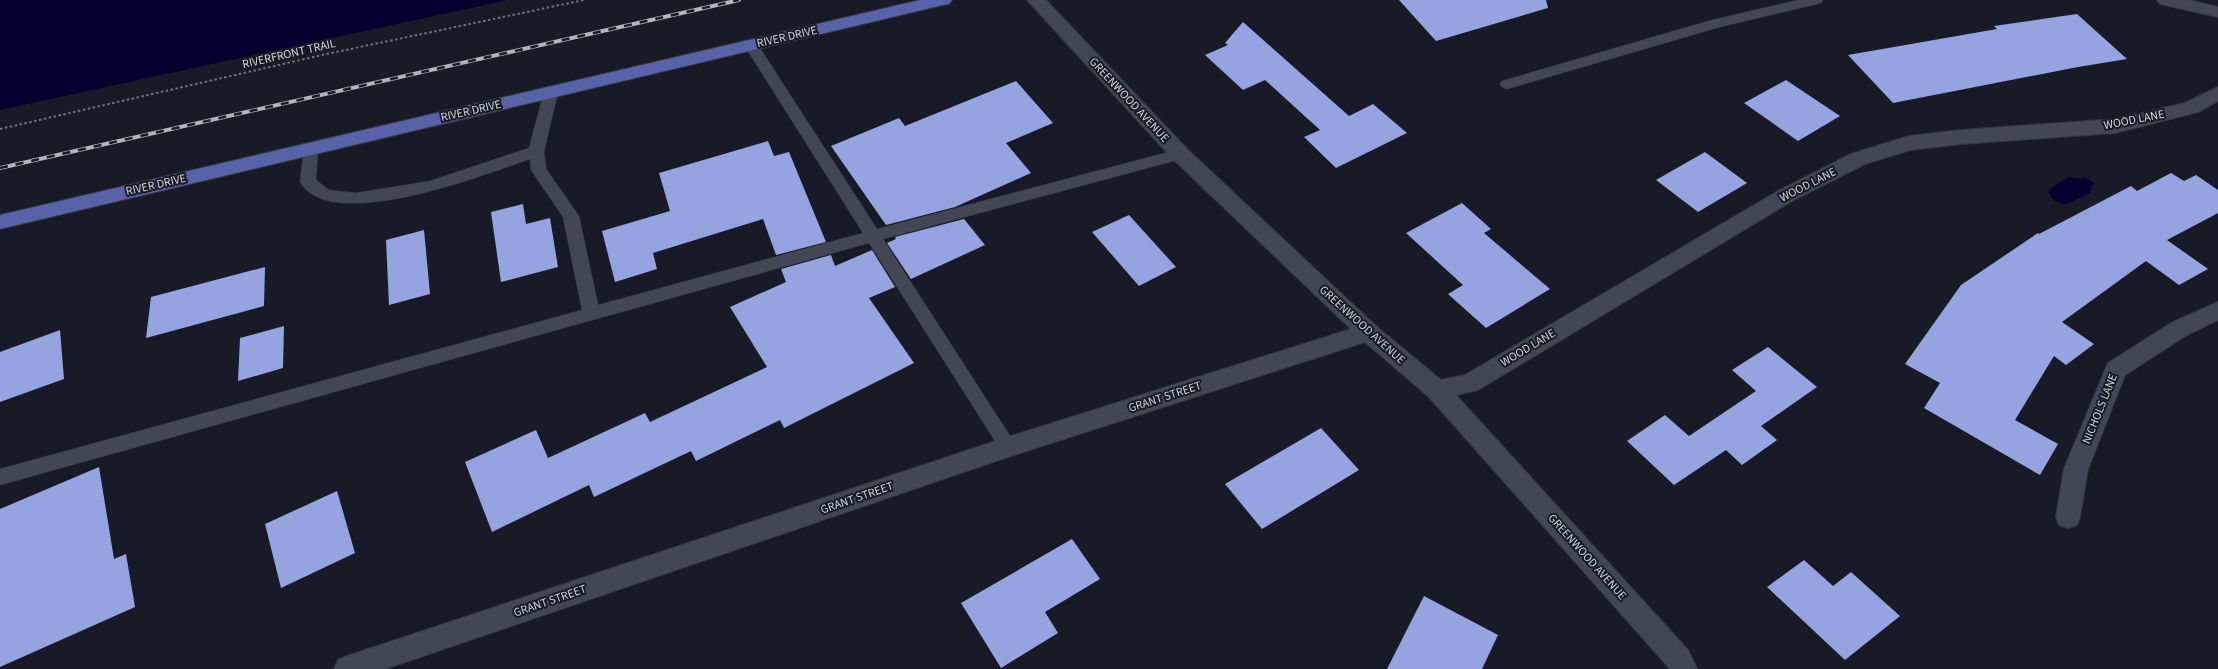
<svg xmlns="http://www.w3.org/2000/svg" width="2218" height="669" font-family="'Source Sans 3',sans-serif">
  <rect width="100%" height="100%" fill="#181b27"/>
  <g fill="#05002f">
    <polygon points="0,0 508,0 0,110"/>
    <path d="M2069,177L2081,179L2085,177L2095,184L2090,187L2092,188L2090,193L2067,204C2058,204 2050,199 2048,190Z"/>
  </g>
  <g fill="#95a3e1">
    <polygon points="1399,0 1546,0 1548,8 1436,41"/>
    <polygon points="2077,14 2127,59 2078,67 1893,103 1848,55 1997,29 1994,26"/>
    <polygon points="1243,22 1349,116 1373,104 1407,133 1336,168 1304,137 1320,130 1265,80 1243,90 1205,55 1228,45 1225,43"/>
    <polygon points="1786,80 1840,116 1798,141 1744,103"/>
    <polygon points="1016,81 1053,123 1006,143 1031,173 955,207 886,225 831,146 899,118 905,126"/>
    <polygon points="768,141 774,156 789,152 826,242 776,255 763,219 653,253 657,269 615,282 602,231 670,211 659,173"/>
    <polygon points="1705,152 1747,183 1698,212 1656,180"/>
    <polygon points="2171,173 2184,181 2196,175 2218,190 2218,213 2167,240 2208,269 2179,285 2146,261 2062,322 2094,344 2066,365 2054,356 2015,420 2058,444 2040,475 1924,408 1940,383 1905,364 1961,285 2038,233 2039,234 2131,186 2137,191"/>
    <polygon points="1462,203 1491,229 1484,233 1550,289 1486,328 1448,294 1463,285 1406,233"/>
    <polygon points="523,204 526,224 550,218 558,267 501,282 491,212"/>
    <polygon points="1129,215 1176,267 1139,286 1092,232"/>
    <polygon points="964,219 985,245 911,279 887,243 896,239 895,237"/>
    <polygon points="424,230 430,294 389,305 386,240"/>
    <polygon points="872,250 895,287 869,298 914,363 784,428 780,420 696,461 691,451 594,497 589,485 492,532 465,462 536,430 548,458 645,413 650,422 767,367 730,307 786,282 781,269 831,255 835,266"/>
    <polygon points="265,267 264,306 146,338 151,297"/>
    <polygon points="284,326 283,368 238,381 240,338"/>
    <polygon points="60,330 64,379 0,402 0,352"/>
    <polygon points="1768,347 1817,387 1761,426 1777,440 1742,465 1726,450 1674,485 1627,441 1665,415 1689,436 1756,391 1732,370"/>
    <polygon points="1321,428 1359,470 1262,529 1225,484"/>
    <polygon points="99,467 114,559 126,554 135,607 0,667 0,509"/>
    <polygon points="337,491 355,553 281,588 265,524"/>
    <polygon points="1072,539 1100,579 1045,612 1058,633 1001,668 961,603"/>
    <polygon points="1804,560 1833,586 1851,572 1900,616 1845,660 1767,587"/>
    <polygon points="1424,596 1498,635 1482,669 1387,669"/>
  </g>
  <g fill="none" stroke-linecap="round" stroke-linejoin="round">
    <defs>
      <g id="lane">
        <polygon points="1798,0 1823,0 1821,3 1720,27 1507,89 1502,87 1500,84 1502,81 1712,20"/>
        <path d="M751,41L756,42L877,229L1180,149L1185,150L1188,154L1185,158L883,239L1014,442L1017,447L1014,452L1008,455L1002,452L869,243L0,485V469L582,310L563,217L531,170L530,159C485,174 331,235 300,182L304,149L306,145H316L318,149L316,180L329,190L356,193L430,181L529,148L544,92L546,89H556L558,92L544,151L546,169L579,216L598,305L863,233L744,45Z"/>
      </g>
      <g id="street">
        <polygon points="1027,0 1046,0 1187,149 1376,326 1441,380 1465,375 1778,191 1851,154 1909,136 1961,130 2115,119 2185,103 2218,87 2218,101 2198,112 2115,133 1961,144 1910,150 1865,164 1792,201 1478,390 1456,395 1688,650 1697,669 1670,669 1429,397 1365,342 1008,457 385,669 334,669 338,660 347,656 1008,437 1351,329 1173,159"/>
        <polygon points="2157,0 2189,0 2218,7 2218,17 2160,4"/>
        <polygon points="2218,302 2218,320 2187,335 2125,375 2088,469 2080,517 2077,525 2068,528 2059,525 2056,517 2064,469 2108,363 2171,323"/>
      </g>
      <polygon id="primary" points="920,0 952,0 949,4 943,5 0,229 0,215"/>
    </defs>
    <use href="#lane" stroke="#353741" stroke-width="1"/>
    <use href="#street" stroke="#353741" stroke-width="2"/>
    <use href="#primary" stroke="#353741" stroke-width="2"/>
    <polyline stroke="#71737e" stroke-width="2" stroke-dasharray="2.5 2.5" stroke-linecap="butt" points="0,129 322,55 584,0"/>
    <use href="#lane" fill="#434655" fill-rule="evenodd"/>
    <use href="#street" fill="#434655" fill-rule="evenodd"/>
    <use href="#primary" fill="#5762a7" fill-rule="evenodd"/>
    <defs>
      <polyline id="rail" points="0,168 739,0"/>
    </defs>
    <use href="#rail" stroke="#b3b5be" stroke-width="4"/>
    <use href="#rail" stroke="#181b27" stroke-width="2.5" stroke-dasharray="8" stroke-linecap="butt"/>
  </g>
  <g text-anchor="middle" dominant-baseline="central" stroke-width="4" stroke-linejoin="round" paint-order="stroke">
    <g font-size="12" fill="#d1d3dc" stroke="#181b27">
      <text transform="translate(787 37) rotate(-13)">RIVER DRIVE</text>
      <text transform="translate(289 54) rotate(-13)">RIVERFRONT TRAIL</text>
      <text transform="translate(1129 100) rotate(47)">GREENWOOD AVENUE</text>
      <text transform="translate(471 111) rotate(-13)">RIVER DRIVE</text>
      <text transform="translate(2134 120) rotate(-11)">WOOD LANE</text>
      <text transform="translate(156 185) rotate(-13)">RIVER DRIVE</text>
      <text transform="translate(1808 185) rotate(-27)">WOOD LANE</text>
      <text transform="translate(1362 325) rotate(42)">GREENWOOD AVENUE</text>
      <text transform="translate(1528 348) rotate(-31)">WOOD LANE</text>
      <text transform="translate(1165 397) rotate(-18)">GRANT STREET</text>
      <text transform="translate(2100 409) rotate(-68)">NICHOLS LANE</text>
      <text transform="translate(857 498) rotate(-19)">GRANT STREET</text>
      <text transform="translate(1587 557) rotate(48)">GREENWOOD AVENUE</text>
      <text transform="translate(550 601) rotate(-19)">GRANT STREET</text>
    </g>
  </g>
</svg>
